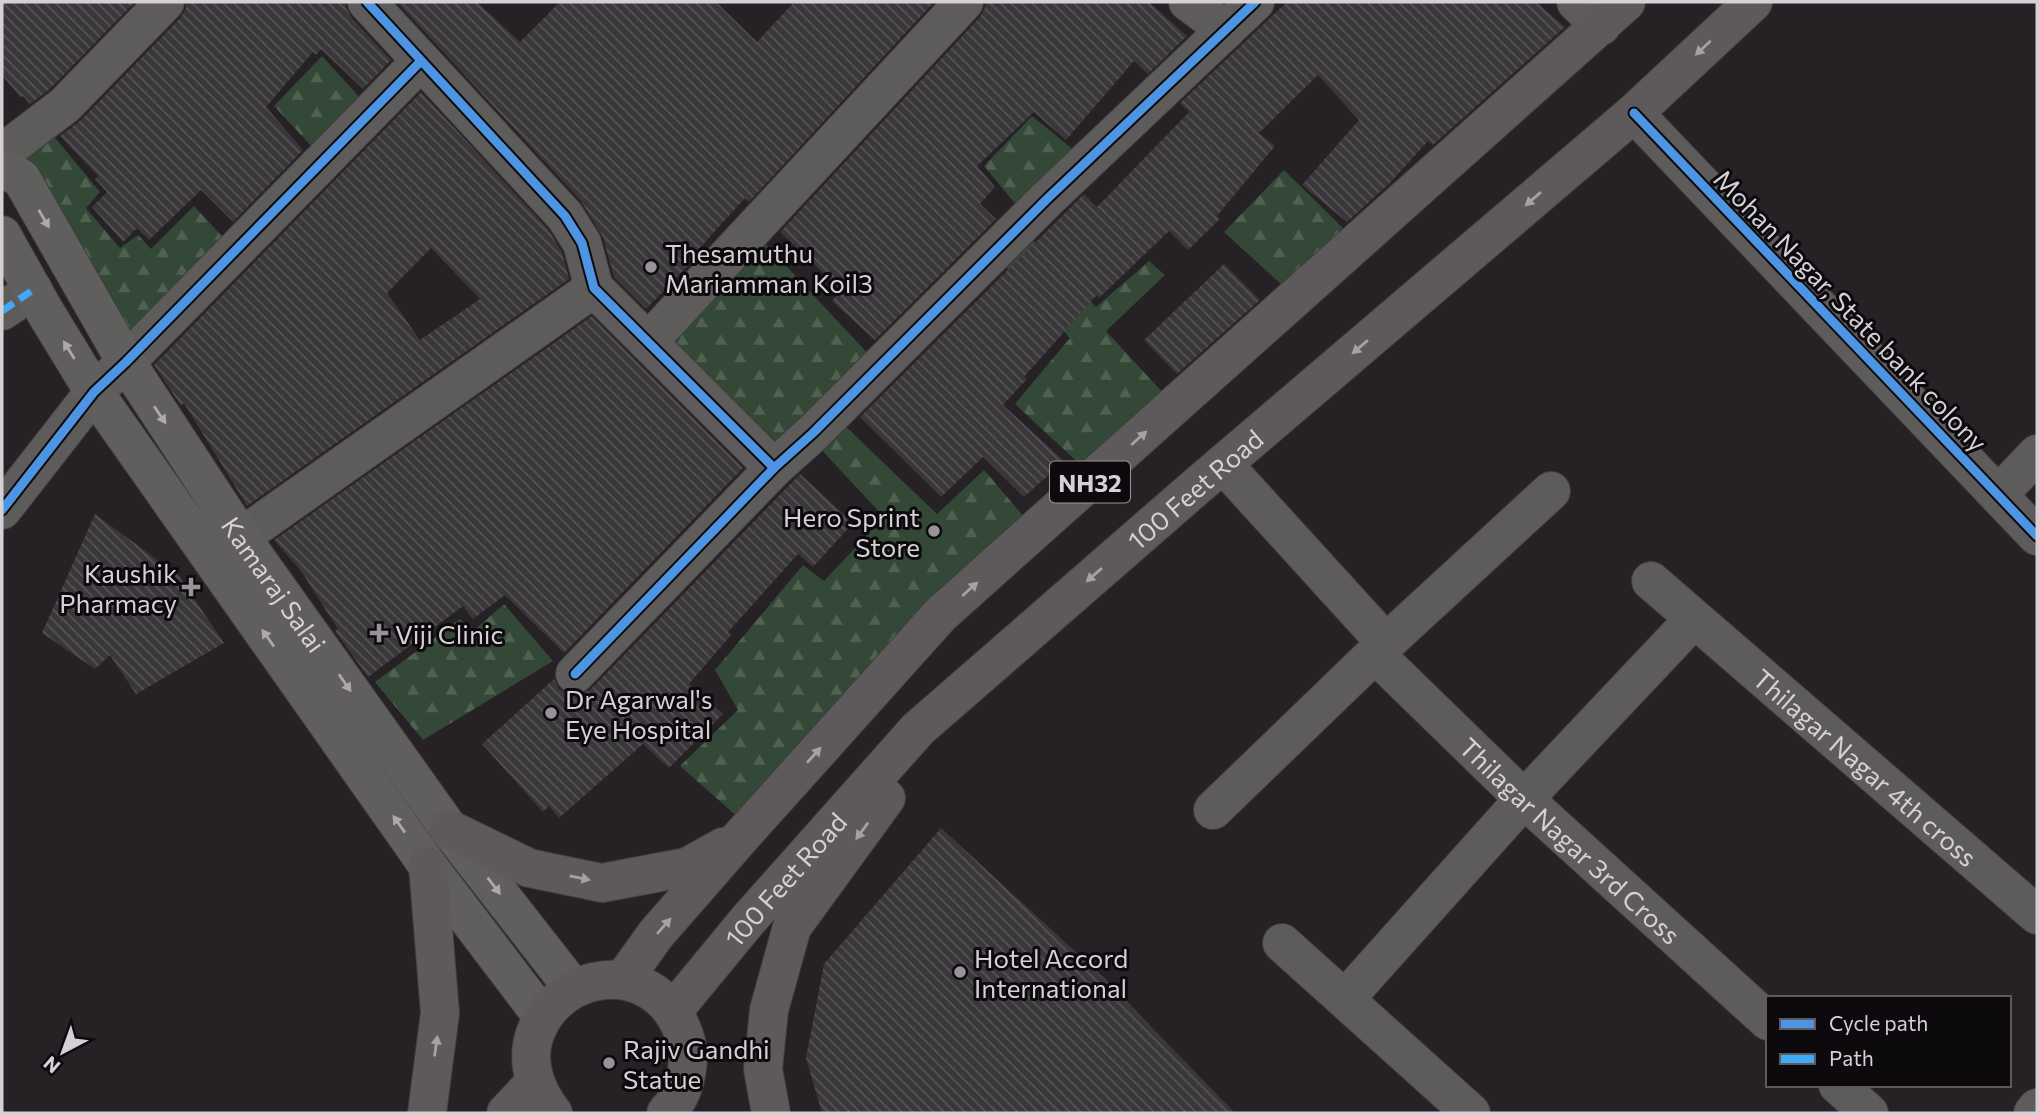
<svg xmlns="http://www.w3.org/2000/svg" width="2039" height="1115" font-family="Commissioner,sans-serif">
  <defs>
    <pattern id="forest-firs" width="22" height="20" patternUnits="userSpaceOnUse" patternTransform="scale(1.75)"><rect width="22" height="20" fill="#334836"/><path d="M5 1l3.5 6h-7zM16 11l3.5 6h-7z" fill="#506152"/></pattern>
    <pattern id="building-back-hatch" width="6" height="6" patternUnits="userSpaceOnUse" patternTransform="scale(1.75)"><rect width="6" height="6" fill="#3a373a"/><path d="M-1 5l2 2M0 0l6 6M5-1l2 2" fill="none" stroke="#565356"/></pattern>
  </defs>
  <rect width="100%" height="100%" fill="#252125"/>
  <g fill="url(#forest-firs)">
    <polygon points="322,56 364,102 315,150 274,106"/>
    <polygon points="1032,116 1076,152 1018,207 984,166"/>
    <polygon points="47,128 100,192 86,208 120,248 138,235 151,249 194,206 230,245 134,342 19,150"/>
    <polygon points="1284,170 1346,231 1283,286 1224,232"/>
    <polygon points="759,237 874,360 780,451 665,338"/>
    <polygon points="1031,238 1096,307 1149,261 1165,275 1106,331 1166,396 1086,470 1015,404 1070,338 1005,266"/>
    <polygon points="842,423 937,514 984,470 1026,519 741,820 680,766 738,710 715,670 803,565 824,581 884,517 816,444"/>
    <polygon points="504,604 553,661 423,740 375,682 460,619 473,631"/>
  </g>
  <g fill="url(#building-back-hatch)" fill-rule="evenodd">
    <polygon points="2,2 135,2 50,89 30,104 23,96 21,98 2,75"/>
    <polygon points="186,2 346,2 346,7 351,17 391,60 363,89 321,49 316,55 313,52 266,107 303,150 233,222 201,190 149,240 137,228 123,242 92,207 107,192 95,179 98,176 60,136 81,120 181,17 186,8"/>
    <polygon points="397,2 477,2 520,42 560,2 716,2 757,42 794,2 934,2 749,202 745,198 697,251 700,253 646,309 614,277 603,237 581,201"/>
    <polygon points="985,2 1149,2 1187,36 1148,74 1134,61 1066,140 1034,112 977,166 995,187 980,204 996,219 875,340 832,301 841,290 780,232 980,17 985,8"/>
    <polygon points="1287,2 1536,2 1565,27 1433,145 1428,141 1389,184 1347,222 1302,185 1359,120 1318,75 1259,133 1275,146 1217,216 1220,219 1188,250 1169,231 1099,298 1097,295 1024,377 1027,379 1003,405 1064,461 1024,497 983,457 941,497 860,417 1084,194 1097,207 1189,112 1180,103"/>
    <path d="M421,92L548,229L562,252L569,279L247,506L184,403L181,406L154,365ZM431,248L480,299L420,340L387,293Z"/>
    <polygon points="1224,264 1260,300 1177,374 1144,340"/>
    <polygon points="592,316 743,468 564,653 505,595 473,619 463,606 368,677 335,631 338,629 301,571 274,540"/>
    <polygon points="800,474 853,523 813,567 798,554 728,632 731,635 689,684 723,714 669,768 643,744 559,818 549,806 543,812 482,744 554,679 559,689 569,695 580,695 591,689"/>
    <polygon points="95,514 179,576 224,643 136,694 110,655 95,669 42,633"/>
    <polygon points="941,828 1105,979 1235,1113 822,1113 806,1058 824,964"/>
  </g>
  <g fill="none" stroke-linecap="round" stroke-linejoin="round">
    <defs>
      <g id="minor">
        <polyline points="367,2 565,216 582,243 594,288 774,468"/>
        <polyline points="1188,2 1226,30"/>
        <polyline points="1576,2 1601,26"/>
        <polyline points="1634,113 2037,536"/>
        <polyline points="2,153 65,105 165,2"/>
        <polyline points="2,311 33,290"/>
        <polyline points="648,342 964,2"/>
        <polyline points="1223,464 1386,643"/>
        <polyline points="1998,495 2037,454"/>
        <polyline points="2,510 94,392 126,362 421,61"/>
        <polyline points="241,537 594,288"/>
        <path id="s1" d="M1651,581L2037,915"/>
        <path id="s2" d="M1375,654L1524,799L1768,1021"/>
        <polyline points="575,674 774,468 813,433 1047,199 1255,2"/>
        <polyline points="1213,810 1386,643 1551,491"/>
        <polyline points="1282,943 1471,1113"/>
        <polyline points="1345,999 1524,799 1694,619"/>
        <polyline points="1838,1085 1869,1113"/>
        <polyline points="2033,1113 2037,1108"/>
      </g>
      <g id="secondary">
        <path id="s3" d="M2,169L21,178L126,362L241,537L449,829L573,988"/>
        <polyline points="2,235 44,310 94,392 428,866 542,1016"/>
      </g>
      <g id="trunk">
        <polyline points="449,829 529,868 602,883 687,867 723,847"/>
        <polyline points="623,980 656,934 739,839 941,614 1626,2"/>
        <path id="s4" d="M673,1011L748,920L918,729L1197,486L1634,113L1753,2"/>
        <polyline points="427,1113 440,1013 428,866"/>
        <polyline points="506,1113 535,1082"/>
        <path d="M553,1113C534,1089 524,1058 537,1029C563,970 645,961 677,1019C684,1032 689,1046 688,1060C687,1072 685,1085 679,1096C676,1102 670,1108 666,1113"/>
        <polyline points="771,1113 763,1069 769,1010 792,927 886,798"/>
      </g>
    </defs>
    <use href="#minor" stroke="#403e40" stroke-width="40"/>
    <use href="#secondary" stroke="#403e40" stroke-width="40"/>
    <use href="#trunk" stroke="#403e40" stroke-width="40"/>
    <use href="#minor" stroke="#5d5c5b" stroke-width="38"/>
    <use href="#secondary" stroke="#615e5e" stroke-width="38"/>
    <use href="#trunk" stroke="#5e5a5c" stroke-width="38"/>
    <polyline stroke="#3fa9f5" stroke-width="7" stroke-dasharray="14 7" stroke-linecap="butt" points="2,311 33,290"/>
    <defs>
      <g id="cycleway">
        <polyline points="367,2 565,216 582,243 594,288 774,468"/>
        <polyline points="1634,113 2037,536"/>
        <polyline points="2,510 94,392 126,362 421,61"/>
        <polyline points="575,674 774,468 813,433 1047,199 1255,2"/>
      </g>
    </defs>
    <use href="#cycleway" stroke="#0d0a0d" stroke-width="13"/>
    <use href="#cycleway" stroke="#4d94e3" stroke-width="9"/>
  </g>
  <defs><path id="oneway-solid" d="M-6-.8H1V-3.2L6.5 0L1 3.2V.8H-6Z" transform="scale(1.75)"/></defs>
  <g fill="#a5a1a5">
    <use href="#oneway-solid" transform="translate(1703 48) rotate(137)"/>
    <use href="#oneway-solid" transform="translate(1533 199) rotate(139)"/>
    <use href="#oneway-solid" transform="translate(1360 347) rotate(139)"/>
    <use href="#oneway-solid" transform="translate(1139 438) rotate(-42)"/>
    <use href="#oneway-solid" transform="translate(1094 575) rotate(139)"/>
    <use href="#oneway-solid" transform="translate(970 589) rotate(-42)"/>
    <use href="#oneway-solid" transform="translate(814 755) rotate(-48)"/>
    <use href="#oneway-solid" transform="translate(862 831) rotate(126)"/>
    <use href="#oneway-solid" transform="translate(580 878) rotate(11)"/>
    <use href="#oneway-solid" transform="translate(664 926) rotate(-49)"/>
    <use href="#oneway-solid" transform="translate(436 1046) rotate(-82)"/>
  </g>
  <g fill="#aca8ac">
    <use href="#oneway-solid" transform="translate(44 219) rotate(60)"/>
    <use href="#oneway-solid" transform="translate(69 350) rotate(-122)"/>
    <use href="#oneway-solid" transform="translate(160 415) rotate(56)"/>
    <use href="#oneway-solid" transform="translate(268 638) rotate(-125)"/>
    <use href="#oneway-solid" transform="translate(345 683) rotate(55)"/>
    <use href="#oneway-solid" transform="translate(399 824) rotate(-125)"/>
    <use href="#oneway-solid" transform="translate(494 886) rotate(52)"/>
  </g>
  <g fill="#979398" stroke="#0d0a0d" stroke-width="2.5">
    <circle cx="651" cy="267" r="7"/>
    <circle cx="934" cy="531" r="7"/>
    <path d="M187.5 576.5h7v7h7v7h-7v7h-7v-7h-7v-7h7z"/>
    <path d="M375.5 622.5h7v7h7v7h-7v7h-7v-7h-7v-7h7z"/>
    <circle cx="551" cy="713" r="7"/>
    <circle cx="960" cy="972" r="7"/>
    <circle cx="609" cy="1063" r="7"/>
  </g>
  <g text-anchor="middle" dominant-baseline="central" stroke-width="6" stroke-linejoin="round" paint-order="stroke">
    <rect fill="#0d0a0d" stroke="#99959a" stroke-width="2" x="1050" y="461.5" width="80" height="41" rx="5"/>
    <g font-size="24" font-weight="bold" fill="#d5d0d6">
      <text x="1090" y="482">NH32</text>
    </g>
    <g font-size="26" fill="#d5d0d6" stroke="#0d0a0d" text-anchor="start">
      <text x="665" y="252">Thesamuthu<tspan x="665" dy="30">Mariamman Koil3</tspan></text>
      <text x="920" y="516" text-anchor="end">Hero Sprint<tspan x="920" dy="30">Store</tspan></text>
      <text x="177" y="572" text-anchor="end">Kaushik<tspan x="177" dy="30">Pharmacy</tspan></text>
      <text x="395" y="633">Viji Clinic</text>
      <text x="565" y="698">Dr Agarwal's<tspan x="565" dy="30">Eye Hospital</tspan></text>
      <text x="974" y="957">Hotel Accord<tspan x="974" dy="30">International</tspan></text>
      <text x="623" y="1048">Rajiv Gandhi<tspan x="623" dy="30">Statue</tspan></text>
    </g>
    <g font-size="26" fill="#d5d0d6" stroke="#0d0a0d">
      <text transform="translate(1851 310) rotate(46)">Mohan Nagar, State bank colony</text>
      <text stroke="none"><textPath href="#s4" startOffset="740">100 Feet Road</textPath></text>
      <text stroke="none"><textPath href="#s3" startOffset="500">Kamaraj Salai</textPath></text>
      <text stroke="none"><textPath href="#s1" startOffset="284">Thilagar Nagar 4th cross</textPath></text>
      <text stroke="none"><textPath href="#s2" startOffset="270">Thilagar Nagar 3rd Cross</textPath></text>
      <text stroke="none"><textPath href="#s4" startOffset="173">100 Feet Road</textPath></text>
    </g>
  </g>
  <rect width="2039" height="1115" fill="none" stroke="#d5d0d6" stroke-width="7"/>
  <rect x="1766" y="996" width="245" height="91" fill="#0d0a0d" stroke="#5d595d" stroke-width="2"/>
  <rect x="1780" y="1019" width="35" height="10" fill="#4d94e3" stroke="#5d595d" stroke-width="2"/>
  <text x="1829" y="1031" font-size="21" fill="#d5d0d6">Cycle path</text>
  <rect x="1780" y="1054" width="35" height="10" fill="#3fa9f5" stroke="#5d595d" stroke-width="2"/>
  <text x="1829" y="1066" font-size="21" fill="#d5d0d6">Path</text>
  <g transform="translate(63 1052) rotate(221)" stroke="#0d0a0d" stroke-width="5" paint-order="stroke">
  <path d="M0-5L12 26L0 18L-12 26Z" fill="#d5d0d6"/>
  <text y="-10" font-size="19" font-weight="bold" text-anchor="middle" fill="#d5d0d6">N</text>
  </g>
</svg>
